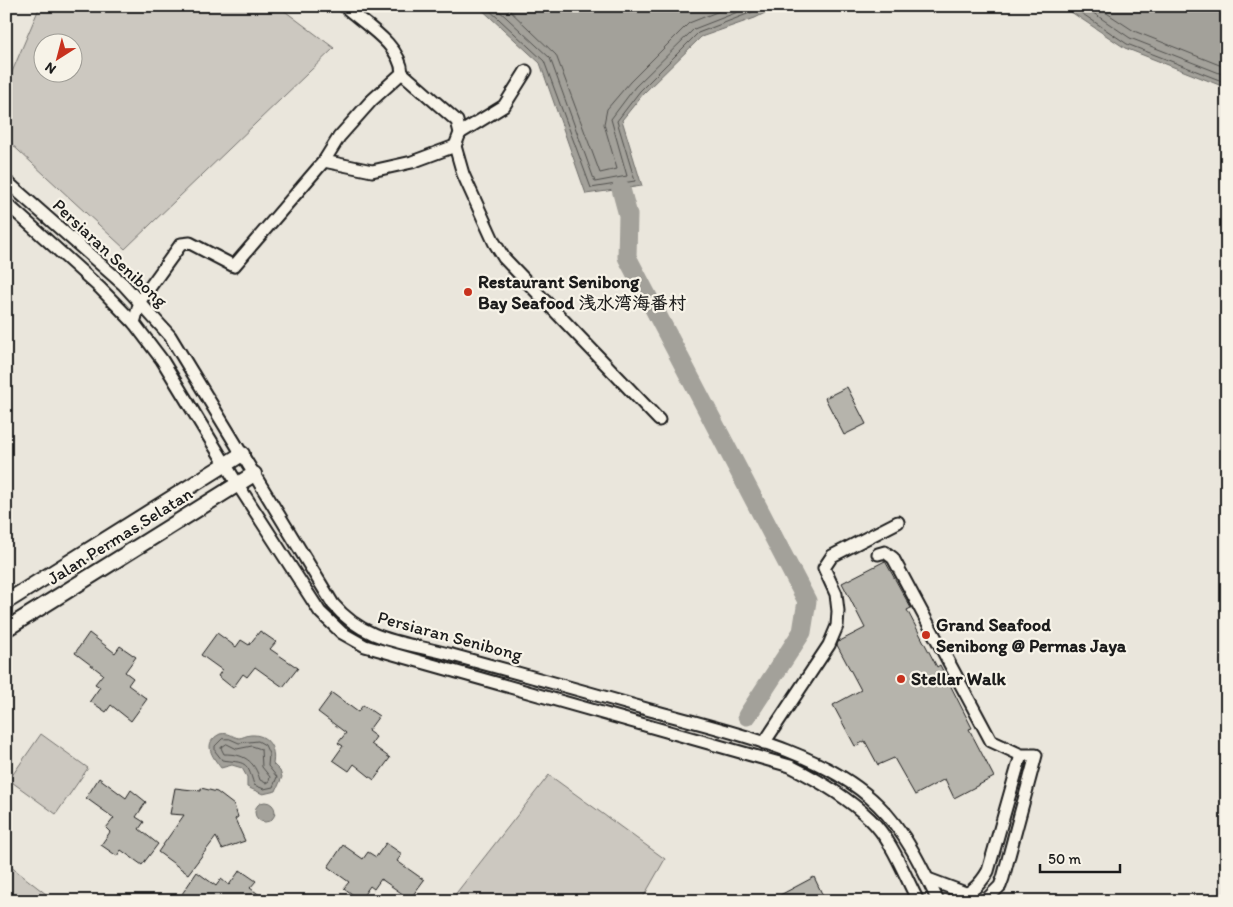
<svg xmlns="http://www.w3.org/2000/svg" width="1233" height="907" font-family="Itim,'LXGW WenKai TC',sans-serif">
  <rect width="100%" height="100%" fill="#eae6dc"/>
  <filter id="ink" filterUnits="userSpaceOnUse"><feTurbulence type="fractalNoise" baseFrequency=".02" numOctaves="2"/><feDisplacementMap in="SourceGraphic" scale="10" xChannelSelector="R" yChannelSelector="G"/><feConvolveMatrix kernelMatrix="1 2 1 2 8 2 1 2 1" color-interpolation-filters="sRGB"/></filter>
  <g filter="url(#ink)">
    <g fill="#ccc8c0" stroke="#74726e" fill-rule="evenodd">
      <path d="M40,6H278L334,48L125,249L6,139V86ZM42,42H72V72H42Z"/>
      <polygon points="41,734 88,768 56,814 9,780"/>
      <polygon points="549,775 665,859 641,901 450,901"/>
      <polygon points="6,863 55,901 6,901"/>
    </g>
    <g fill="#a3a19a" stroke="#6d6c68">
      <polygon points="478,6 779,6 755,18 701,37 643,94 622,120 642,186 586,194 540,63"/>
      <polygon points="1062,6 1227,6 1227,88 1125,48"/>
      <path d="M220,734C230,732 232,737 239,738C242,738 247,735 251,735C268,734 276,748 273,764L280,771L282,777L276,791L263,794L247,787V777L242,768L232,765L221,768C212,756 202,743 220,734Z"/>
      <circle cx="265" cy="812" r="10"/>
    </g>
    <g fill="none" stroke-linecap="round" stroke-linejoin="round">
      <g stroke="#52514e" stroke-width="1">
        <polyline points="485,6 544,61 591,188 635,181 617,121 640,91 698,33 768,6"/>
        <polyline points="494,6 550,58 595,182 627,176 611,119 635,87 694,29 753,6"/>
        <polyline points="505,6 556,55 600,173 617,169 604,124 607,109 630,82 689,23 732,6"/>
        <polyline points="1071,6 1127,44 1227,83"/>
        <polyline points="1083,6 1130,38 1227,76"/>
        <polyline points="1096,6 1134,31 1227,68"/>
        <path d="M230,739L239,743L258,741L265,745L269,754L268,766L277,777L273,787L264,789L254,785C247,760 245,763 222,760L215,751V746L222,739Z"/>
        <path d="M227,744L237,749L252,746L261,749L262,767L270,777L269,781L266,783L260,780C254,760 244,754 224,754L221,748Z"/>
      </g>
      <polyline stroke="#a3a19a" stroke-width="19" points="621,189 628,215 627,257 807,601 802,632 747,716"/>
    </g>
    <g fill="#b6b4ac" stroke="#1c1c1c">
      <polygon points="847,387 866,424 844,435 825,398"/>
      <polygon points="885,561 911,608 907,610 937,667 940,665 972,728 969,729 994,777 954,798 945,779 915,795 894,758 878,765 865,741 855,746 833,705 861,690 837,645 838,642 865,628 842,583"/>
      <polygon points="260,631 276,642 270,649 298,668 283,687 255,667 247,677 243,674 233,688 218,676 222,670 201,655 217,633 236,647 241,640 249,645"/>
      <polygon points="89,633 115,653 120,646 136,657 125,672 133,678 128,685 147,699 131,721 111,705 106,712 90,701 100,687 95,684 103,674 75,653"/>
      <polygon points="332,693 358,712 363,705 379,716 368,731 376,737 371,744 390,758 374,780 354,764 349,771 333,760 343,746 338,743 346,733 318,712"/>
      <polygon points="99,778 126,798 131,790 146,802 136,817 144,822 139,829 158,844 142,865 121,850 117,856 101,845 110,832 106,828 114,818 86,798"/>
      <polygon points="175,788 201,791 201,788 217,792 234,805 238,817 235,819 245,841 222,849 216,837 188,874 158,852 184,815 170,814"/>
      <polygon points="386,843 402,854 397,861 424,880 410,899 381,879 374,889 370,886 360,900 344,888 349,882 328,867 343,845 363,859 368,852 376,857"/>
      <polygon points="240,870 256,881 250,888 268,901 191,901 182,894 197,872 216,886 221,879 229,885"/>
      <polygon points="814,877 824,898 819,901 769,901"/>
    </g>
    <g fill="none" stroke-linecap="round" stroke-linejoin="round">
      <defs>
        <g id="minor">
          <path d="M344,6C364,24 401,45 402,73L457,121L460,133L455,146L463,174L494,242L504,258L659,420"/>
          <polyline points="460,133 504,106 526,71"/>
          <polyline points="324,161 372,171 412,162 455,146"/>
          <path d="M6,181L123,284L170,336L333,604C366,643 406,642 452,655C518,673 584,691 650,710C722,730 823,750 878,805C905,831 922,867 938,901"/>
          <path d="M6,203L100,288L134,323L162,360L238,485L320,612L342,633L365,646L790,766C818,780 847,797 870,819C892,840 904,874 918,901"/>
          <polyline points="134,323 140,301 181,244 190,243 234,266 324,161 339,137 371,101 402,73"/>
          <polyline points="878,554 885,552 893,558 991,741 1021,755 1036,755 1003,878 1000,886 985,901"/>
          <polyline points="764,743 829,645 837,626 838,611 836,594 824,568 832,556 898,522"/>
          <polyline points="928,879 968,894"/>
          <path d="M952,901C969,894 979,887 988,871L1021,755"/>
        </g>
        <g id="major">
          <polyline points="6,602 242,454"/>
          <polyline points="6,629 254,474"/>
        </g>
      </defs>
      <use href="#minor" stroke="#1c1c1c" stroke-width="15"/>
      <use href="#major" stroke="#1c1c1c" stroke-width="18"/>
      <use href="#minor" stroke="#f7f3e8" stroke-width="11"/>
      <use href="#major" stroke="#f7f3e8" stroke-width="14"/>
    </g>
  </g>
  <g fill="#c8321e" stroke="#f7f3e8" stroke-width="2">
    <circle cx="468" cy="292" r="5"/>
    <circle cx="926" cy="635" r="5"/>
    <circle cx="901" cy="679" r="5"/>
  </g>
  <g text-anchor="middle" dominant-baseline="central" stroke-width="4.5" stroke-linejoin="round" paint-order="stroke">
    <g font-size="18" fill="#1c1c1c" stroke="#f7f3e8">
      <text transform="translate(110 253) rotate(43)">Persiaran Senibong</text>
      <text transform="translate(120 536) rotate(-32)">Jalan Permas Selatan</text>
      <text transform="translate(450 636) rotate(15)">Persiaran Senibong</text>
    </g>
    <g font-size="18" font-weight="bold" fill="#1c1c1c" stroke="#f7f3e8" text-anchor="start">
      <text x="478" y="282">Restaurant Senibong<tspan x="478" dy="21">Bay Seafood 浅水湾海番村</tspan></text>
      <text x="936" y="625">Grand Seafood<tspan x="936" dy="21">Senibong @ Permas Jaya</tspan></text>
      <text x="911" y="679">Stellar Walk</text>
    </g>
  </g>
  <rect width="1233" height="907" fill="none" stroke="#f7f3e8" stroke-width="25"/>
  <rect x="12" y="12" width="1208" height="882" fill="none" stroke="#1c1c1c" stroke-width="2" filter="url(#ink)"/>
  <g transform="translate(58 58) rotate(216)"><circle r="24" fill="#f7f3e8" stroke="#9f9d96"/>
  <path d="M0-4L9 19L0 12L-9 19Z" fill="#c8321e"/>
  <text y="-8" font-size="14" font-weight="bold" text-anchor="middle" fill="#1c1c1c">N</text>
  </g>
  <path d="M1040 864v8h80v-8" fill="none" stroke="#1c1c1c" stroke-width="2.5"/>
  <text x="1048" y="864" font-size="15" fill="#1c1c1c" stroke="#f7f3e8" stroke-width="4" paint-order="stroke">50 m</text>
</svg>
